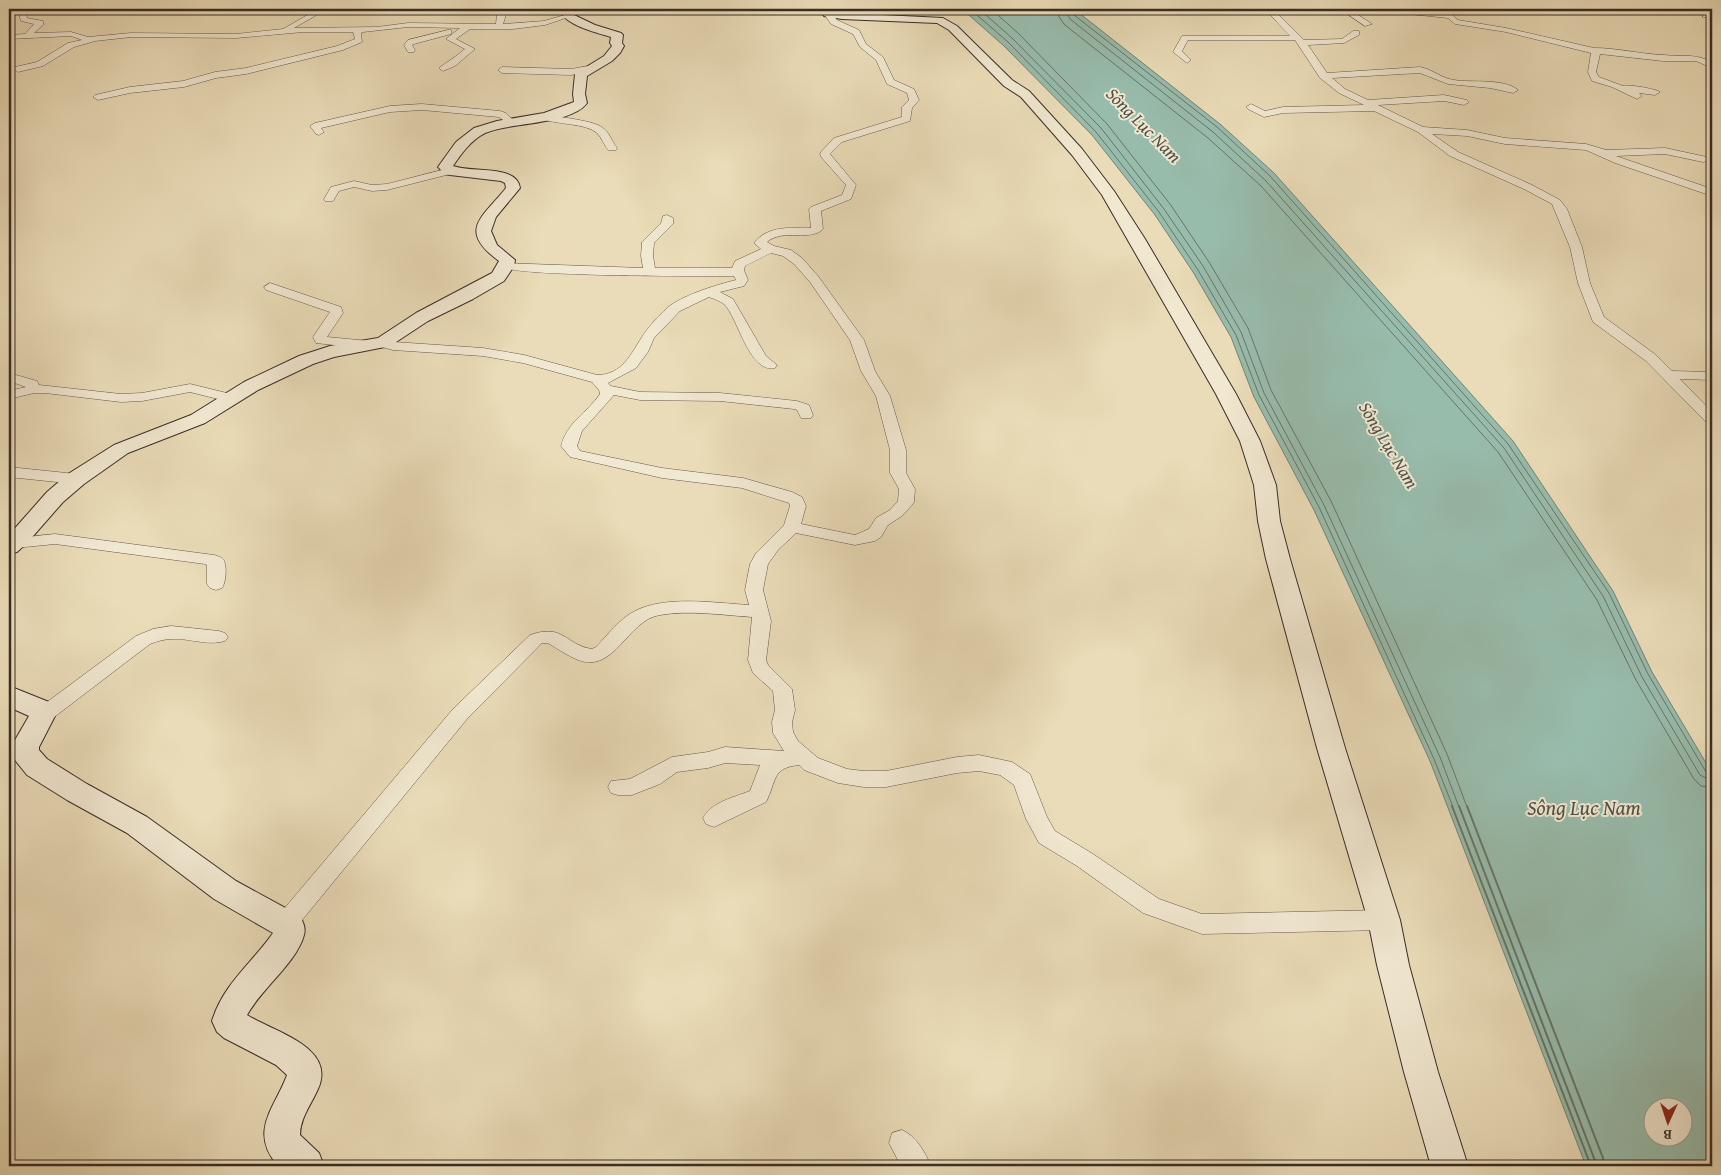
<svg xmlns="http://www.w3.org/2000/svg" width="1721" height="1175" font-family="'Gentium Book Plus',serif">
  <rect width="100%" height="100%" fill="#eadcb8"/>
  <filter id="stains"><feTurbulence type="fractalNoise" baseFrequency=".004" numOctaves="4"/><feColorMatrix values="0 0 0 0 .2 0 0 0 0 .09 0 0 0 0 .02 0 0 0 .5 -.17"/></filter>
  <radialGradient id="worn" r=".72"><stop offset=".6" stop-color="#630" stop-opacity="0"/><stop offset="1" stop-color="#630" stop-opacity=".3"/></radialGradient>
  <path fill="#98bcac" stroke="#728376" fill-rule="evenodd" d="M962,9H1074L1220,124L1274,173L1513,441L1613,591L1652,672L1712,773V1166H1586L1430,761L1314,510L1254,397L1231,337L1193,272L1155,215L1092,135L1004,46ZM1654,1108H1684V1138H1654Z"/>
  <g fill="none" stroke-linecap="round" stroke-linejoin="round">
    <g stroke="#687469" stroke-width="1">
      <polyline points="970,9 1008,42 1096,132 1159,212 1198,270 1236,335 1259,395 1319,507 1434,759 1453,807"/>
      <polyline points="979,9 1012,38 1101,128 1164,209 1203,266 1241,332 1264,393 1324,505 1440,757 1459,807"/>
      <polyline points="991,9 1018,33 1107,124 1170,204 1209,262 1248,328 1271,390 1331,501 1447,754 1467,807"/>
      <polyline points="1058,9 1059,17 1065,25 1208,138 1261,186 1498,452 1597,600 1636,680 1694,779 1701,786 1712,788"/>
      <polyline points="1065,9 1070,19 1213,132 1266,181 1504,448 1603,596 1642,677 1700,775 1712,781"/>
      <polyline points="1072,9 1074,15 1217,127 1270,176 1508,444 1609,593 1648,674 1706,772 1712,774"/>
    </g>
    <g stroke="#687469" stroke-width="2">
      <polyline points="1452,806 1591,1166"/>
      <polyline points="1459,806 1597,1166"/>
      <polyline points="1467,806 1603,1158 1604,1166"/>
    </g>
    <defs>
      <g id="street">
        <path d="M9,9L25,10L27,18L43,21V25L34,33L71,32L88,37L131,33L236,34L283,29L318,9H327L294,28L377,27L408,23L496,24L497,14L500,9H508L503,24L544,21L568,14L572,16L545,25L513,29H470L456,39L475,49L455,66L443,71L439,68C447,62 457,56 465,49L446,39L460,28L408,27L363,32L361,33L362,42L343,50L246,74L216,78L184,87L130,93L98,100L93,97L95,95L130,87L183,81L215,72L246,68L337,46L355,39L353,32H303L236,38L131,37L95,41L74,47L43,66L18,72L14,69L15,67L37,62L68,43L82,40L71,36L9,39V35L25,34L34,24L21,21L19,14L9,13Z"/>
        <polygon points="1169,9 1202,9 1184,13"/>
        <path d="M1265,9H1273L1304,40L1342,39L1353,31H1359V35L1344,43L1308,45L1327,73L1420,67C1431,69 1439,76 1449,79C1468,84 1502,77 1518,90L1513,93L1490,88L1448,84L1420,73L1332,78L1345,89L1368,100L1444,95L1467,100L1469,102L1464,105L1444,101L1378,105L1423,127L1467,130L1505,138L1586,144L1606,150L1665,148L1707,157L1708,159L1707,161L1703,162L1665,154L1616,156L1712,189V196L1615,163L1586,150L1505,144L1467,136L1432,134L1458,152L1532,185L1560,200L1567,209L1582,247L1590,283L1604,317L1656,355L1672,371L1712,372V380L1680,379L1712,412V424L1707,423L1646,361L1593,322L1578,283L1570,247L1552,204L1524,189L1450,156L1418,132L1374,111L1283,113L1264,117L1248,109L1246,107L1251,104L1265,111L1283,107L1364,105L1339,93L1320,78L1295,40H1188L1182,51L1191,60L1187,63L1173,52L1182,36H1290Z"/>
        <polygon points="1340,9 1349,9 1372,24 1365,26"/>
        <path d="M1377,9H1402L1451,14L1458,20L1506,28L1594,48C1617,48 1640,54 1663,55C1682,57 1694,53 1712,62V68L1696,61H1663L1600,54L1596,72L1599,77L1623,86C1628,84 1656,89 1660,92L1655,95L1639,93L1642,96L1637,99L1612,87L1592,81L1588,72L1591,53L1506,32L1455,24L1448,18L1381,11Z"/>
        <polygon points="1704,9 1712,9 1710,13 1712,14 1712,18 1703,17"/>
        <path d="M825,12H831L837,20L859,30L866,44L883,57L894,80L914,89L919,100L912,108L910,121L842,142L830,154L856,185L851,199L821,211L823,229C811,242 783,228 767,242L774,246L791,250L802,258L818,276L864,340L875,371L890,396L906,450V473L915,489L914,502L912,505L902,516L888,525L881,537L875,541L855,545L796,533L778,550L768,564L763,590L771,621L766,660L768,665L792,689L795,710L792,722L793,732L798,741L818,758L847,769L864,771H886L957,757L979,755L1012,762L1030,774L1047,817L1055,831L1093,854L1159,899L1202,914L1384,910L1392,913L1396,920L1392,927L1384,930L1202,934L1143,913L1077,866L1039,843L1026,819L1014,785L1000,775L979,771L957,773L886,787H864L838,783L804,770L799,765C771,768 777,781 766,802L714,827L706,824L703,818C711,802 735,797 750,791L760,765L725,763L708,768L677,772L660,784L632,795H618L611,793L608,787L611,781L630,779L672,757L708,752L725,747L784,751L773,733L772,722L775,710L773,691L753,673L748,660L752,617C722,615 689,610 660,615C627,620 615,674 578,660C568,656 558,649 548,643H542L467,719L294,930L286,933L278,930L274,923L278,916L453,709L530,635C564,623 565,645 592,649L596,647C608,635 619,619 635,611C666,595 715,603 749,605L745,590L750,564L756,553L784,525L790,506L789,503L742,488L662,478L570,457L561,446C567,422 587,413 600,394L599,390L592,382L523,363L483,356L393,350L378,346L376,343L383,339L394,342L483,348L524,355L597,375C622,375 631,354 642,337C647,328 663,311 671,305C687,294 716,285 736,280L734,276C706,276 510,277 500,266L502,263L643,268L641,256L642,242L661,223L663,216L667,215L673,218V224L654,243L653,256L655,268H732L735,261L761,249L754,243C768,225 791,228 811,228L809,209L811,207L842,195L846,185L822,158L820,154L821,152L834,138L902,117V107L909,100L907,93L887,84L876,60L860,47L853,34L831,24L824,14ZM771,253L783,256L794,264L810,282L850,340L861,371L876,396L890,450V473L899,489L898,501L890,510L876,518L869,529L855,535L801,524L806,506L802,497L792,492L743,478L662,468L580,451L577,446L582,431L614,395L640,400L720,401L794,409L797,410L801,418H811L813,415L809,405L797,401L720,393L640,392L611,386L608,383L636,368L648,352L654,338L680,311L709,297C714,299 720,301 724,304C738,317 749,374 775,368L777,365L766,356L733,299L720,292L744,286L748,280L744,270L745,266Z"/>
        <polygon points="448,30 451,30 451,34 414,44 412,45 415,50 414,52 408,52 404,45 408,40"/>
        <polygon points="588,66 591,67 591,71 571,75 502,73 498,70 502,67 571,69"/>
        <polygon points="422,104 500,111 506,113 516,123 511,126 499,117 422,110 390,112 321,128 324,132 319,135 316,134 310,126 315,123 390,106"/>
        <path d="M546,114C561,118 593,120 603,128C610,133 612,142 617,148L616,150H608C604,145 602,138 597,133C586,123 558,125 543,119L541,117Z"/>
        <polygon points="450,168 455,171 454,173 387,190 372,191 354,187 339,191 333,201 325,201 324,199 331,187 354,181 372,185 387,184"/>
        <polygon points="270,283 341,307 343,313 327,337 369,341 376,345 369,349 316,343 313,337 330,312 266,290 264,287"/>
        <polygon points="9,373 37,381 39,385 121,394 142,393 190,384 235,395 237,398 235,401 230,402 190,392 142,401 121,402 45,393 34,393 9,399 9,391 26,387 9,381"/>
        <polygon points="9,467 76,474 82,476 84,479 82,482 76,484 9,477"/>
        <path d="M55,534L214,555C215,555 222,558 222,558C228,563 226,583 222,588L216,590L210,588L207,584V565L205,564L55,544L15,548L9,546V539Z"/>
        <path d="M171,626L219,631L225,633L228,637L225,641C201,648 180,631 150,644L49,721L42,723L35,721L32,716L35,711L136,636L153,629Z"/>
        <path d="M902,1130C916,1136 925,1152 931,1166H901L889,1143L892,1133Z"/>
      </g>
      <g id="secondary">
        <path d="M566,9H576L572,14L595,25L621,33L623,35L622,43L624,46L620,53L612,61L587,76L585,94L587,103C571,125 510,122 485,133C471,140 461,154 453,166C471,173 517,164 520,188L496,217L491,231L497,245L515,260L514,266L504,281L473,299L428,321L390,346L334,357L313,364L258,390L205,423L128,453L84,484L63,502L27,543L17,552L9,554V535L47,492L68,474L114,445L191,415L244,382L299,356L330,346L378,338L416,313L492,273L499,261C457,230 482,218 506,188L505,183L501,181L450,175L445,174L438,167L456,142L474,128L497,121L544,113L574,102L573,94L575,74L604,56L612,46L610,43L611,37C598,33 569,26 562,14Z"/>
        <polygon points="820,9 830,9 832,11 842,13 943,18 957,26 1012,80 1029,91 1082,149 1114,191 1145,239 1236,394 1260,441 1276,485 1280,521 1290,559 1345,748 1400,920 1409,965 1438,1072 1468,1166 1431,1166 1404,1072 1377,965 1368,920 1317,748 1266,559 1258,521 1254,485 1240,441 1216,394 1102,195 1072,155 1021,97 1004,86 949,30 937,23 842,19 824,16"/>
        <path d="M9,686L49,702L55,716L39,747V750L47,759L87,784L147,817L236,881L300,916C303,922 306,928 304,935C297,962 262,988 247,1015C274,1032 337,1047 318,1089C311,1105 300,1118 300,1135L319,1153L324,1166H278C248,1131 275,1108 287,1075L276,1065L224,1038L217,1032L212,1021C223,984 252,963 273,933L214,899L127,833L67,800L27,775L15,760L11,753V747L29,716L9,707Z"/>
      </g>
    </defs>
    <use href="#street" stroke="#65594a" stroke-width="1"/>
    <use href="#secondary" stroke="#392d26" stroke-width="2"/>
    <use href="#street" fill="#f1e8d1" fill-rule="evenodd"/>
    <use href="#secondary" fill="#f1e8d1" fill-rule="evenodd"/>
  </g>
  <g text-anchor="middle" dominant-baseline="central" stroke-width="4" stroke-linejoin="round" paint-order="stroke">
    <g font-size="18" font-style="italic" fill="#515148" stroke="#f1e8d1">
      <text transform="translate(1144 125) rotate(45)">Sông Lục Nam</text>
      <text transform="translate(1389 445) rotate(59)">Sông Lục Nam</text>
    </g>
    <g font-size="21" font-style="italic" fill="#515148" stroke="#f1e8d1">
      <text x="1584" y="807">Sông Lục Nam</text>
    </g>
  </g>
  <rect width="1721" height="1175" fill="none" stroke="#eadcb8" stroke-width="30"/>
  <rect x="10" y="10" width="1701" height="1155" fill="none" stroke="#392d26" stroke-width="2.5"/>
  <rect x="15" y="15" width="1691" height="1145" fill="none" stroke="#392d26"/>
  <g transform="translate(1668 1122) rotate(183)"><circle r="24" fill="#f1e8d1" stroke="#a79d8d"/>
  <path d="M0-4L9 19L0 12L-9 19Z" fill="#8f2418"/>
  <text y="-8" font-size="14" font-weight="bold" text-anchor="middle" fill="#392d26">B</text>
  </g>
  <rect width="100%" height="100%" filter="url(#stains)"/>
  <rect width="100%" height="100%" fill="url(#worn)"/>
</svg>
